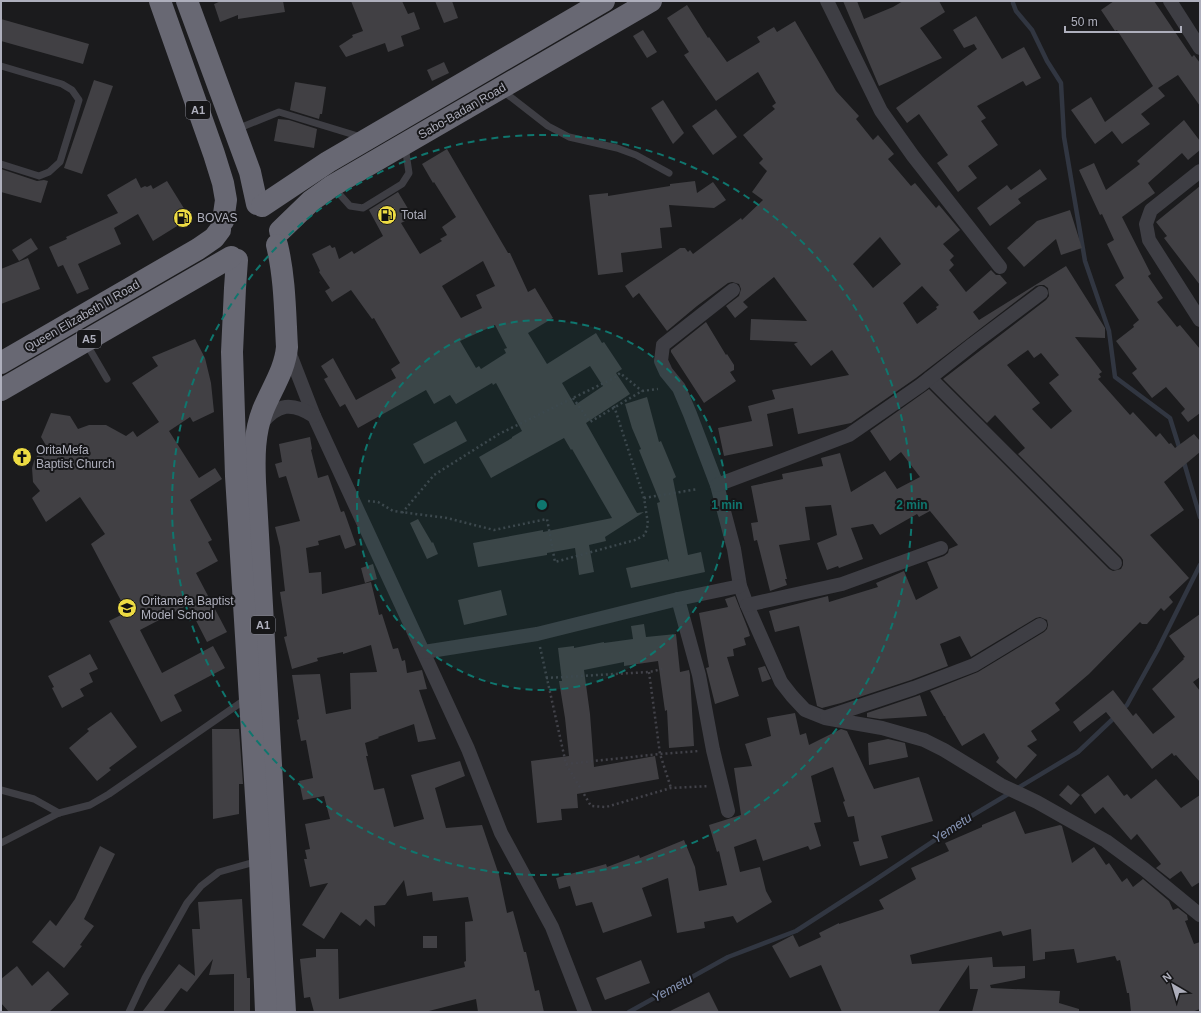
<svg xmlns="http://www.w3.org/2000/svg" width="1201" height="1013" font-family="Arial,sans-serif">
  <rect width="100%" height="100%" fill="#1b1b1d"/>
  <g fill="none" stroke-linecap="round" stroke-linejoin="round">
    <g stroke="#313641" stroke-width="4.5">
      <polyline points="1013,3 1016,11 1032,30 1047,61 1061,83 1064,137 1085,261 1109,331 1115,377 1170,418 1180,450"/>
      <polyline points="1183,459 1200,517"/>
      <polyline points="1121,711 1127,705 1158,649 1200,565"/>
      <polyline points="1016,789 1078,752 1116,716"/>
      <polyline points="629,1012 728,957 796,931 872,882 968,818 1010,793"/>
    </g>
  </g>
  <g fill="#414044" fill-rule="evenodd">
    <polygon points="221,1 283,1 285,12 238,19 238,15 220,22 214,4"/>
    <polygon points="351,1 402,1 408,14 414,12 420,29 401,36 404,46 388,52 385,43 346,57 339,46 353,37 352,35 363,31"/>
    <polygon points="435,1 452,1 458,18 444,23"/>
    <polygon points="843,1 857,1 864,19 893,7 903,1 939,1 945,12 920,28 942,58 879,86"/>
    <polygon points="1114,1 1154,1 1192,57 1194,55 1200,63 1200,106 1178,75 1158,88 1165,96 1141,114 1150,124 1122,144 1112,131 1095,144 1071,110 1091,97 1105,122 1153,86 1117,30 1115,31 1101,10"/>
    <path d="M687,5L708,38L709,37L727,62L760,42L757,37L774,27L777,32L795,21L836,91L859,116L856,119L873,140L878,135L894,154L888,159L911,186L915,183L936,208L939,205L960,230L943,244L954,256L950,260L954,265L949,270L966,292L991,270L996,275H1000L1007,283L973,312L979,320L1066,266L1105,328V338L1075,337L1102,372L1099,374L1101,377L1098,379L1130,415L1133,412L1156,437L1160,433L1169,444L1171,443L1175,448L1194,434L1200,441V452L1164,482L1184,510L1150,535L1189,578L1169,597L1173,602L1164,611L1161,608L1147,624H1142L1140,622L1089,674L1055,703L1060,710L1031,731L1037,740L1027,746L1037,755L1016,779L996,762L999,758L984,733L962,746L946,719L945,716H944L930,691L978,672L1044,632L1047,629L1048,625L1047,620L1040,617L1036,618L971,657L960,636L940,644L948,666L911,680L841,703L822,708L817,706L799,626L775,632L769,611L828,596L829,602L878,587L876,583L904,571L916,600L938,588L927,562L944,556L948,553L949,549L958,545L930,511L919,517L917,514L880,535L873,524L851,528L863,559L839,568L838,566L827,570L817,543L837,535L831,505L805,507L810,540L779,545L787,579H785L787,585L770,591L757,540L754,541L751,523L758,522L751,486L783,479L782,474L823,466L821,458L840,453L851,492L885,471L897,489L920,477L901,452L890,461L870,431L929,389L1109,569L1113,571L1121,569L1123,565V560L1121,557L1018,454L1025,448L995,415L987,423L943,379L1046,300L1049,296L1048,288L1044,285H1040L1036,286L916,378L851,423L798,434L793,408L767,414L773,446L724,456L718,428L752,421L748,406L775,399L772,390L849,375L832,350L811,366L794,344L798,342L750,340L751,319L807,321L774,277L743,302L748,307L735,318L726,306L739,296L741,289L739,284L732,282L728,283L697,306L667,331L639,293L633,298L625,286L680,248H685L688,252L690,250L693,254L741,218L742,220L763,200L752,192L767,171L759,163L763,159L743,135L775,109L772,106L776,103L758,72L716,101L684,55L689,52L667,18ZM880,237L901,264L873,288L853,264ZM922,286L939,305L936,307L937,309L917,324L903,303ZM1028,350L1034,358L1041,353L1059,375L1049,383L1072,411L1051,429L1032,409L1040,403L1007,365Z"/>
    <polygon points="976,16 1002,59 1024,47 1041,78 1026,86 1023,81 977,106 986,118 981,121 998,145 968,166 977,178 958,192 937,163 948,155 919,114 907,123 896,108 977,49 974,44 964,48 953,30"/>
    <polygon points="1,19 89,44 83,64 1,41"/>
    <polygon points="643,30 657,52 647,58 633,36"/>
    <polygon points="444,62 449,73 432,81 427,70"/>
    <polygon points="94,80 113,86 82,174 64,168"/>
    <polygon points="295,82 326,87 322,114 320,114 319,119 290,110"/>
    <polygon points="663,100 684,133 673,144 651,108"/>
    <polygon points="716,109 737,137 713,155 692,126"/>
    <polygon points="278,119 289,120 317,129 314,148 274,141"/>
    <polygon points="1184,120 1200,141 1200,150 1188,160 1182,153 1148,183 1155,193 1122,217 1151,274 1148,276 1163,298 1157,302 1177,327 1180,325 1200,349 1200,413 1188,422 1181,413 1185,409 1166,387 1152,398 1132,373 1137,369 1116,341 1134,327 1133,325 1139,320 1115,285 1124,278 1107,244 1114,240 1102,214 1100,215 1079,170 1094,163 1106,190 1140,164 1137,161"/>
    <path d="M447,149L508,253H510L528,292L535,288L553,318L528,333L547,364L596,333L602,343L604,342L622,369L616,373L630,394L586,423L637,513L644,512L605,537L606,541L589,545L594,572L579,575L575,548L547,553V555L478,567L473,543L543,530V532L612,518L572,449L571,450L564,438L491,478L479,457L512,438V437L522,431L496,383L493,385L492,383L456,404L450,395L434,404L426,390L358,428L345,404L340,407L324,379L328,377L321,366L333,358L356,400L396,378L391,369L400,363L374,318L372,319L351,290L332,302L325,291L330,288L319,272L320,271L312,254L330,245L332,248L335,247L339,259L352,251L354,254L383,236L369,210L398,192L413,217L401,223L420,254L442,241L440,239L447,235L442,227L456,217L434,182L433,183L422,164ZM483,261L495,286L476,295L482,308L461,318L442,286ZM495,325L507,348L504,349L506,353L481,369L479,366L476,368L460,341ZM590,366L603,386L575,405L562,383Z"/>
    <polygon points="1,169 37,181 44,180 48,181 41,203 1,192"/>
    <polygon points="1040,169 1047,179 1018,199 1021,203 990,226 977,208 1007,185 1011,190"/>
    <polygon points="136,178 141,188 145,186 147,187 151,185 153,189 167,181 190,218 153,241 138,214 114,228 121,244 78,264 89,289 77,294 63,265 58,267 49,247 67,239 66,237 118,213 107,195"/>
    <polygon points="695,181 697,193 713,182 726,200 714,208 669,205 672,227 660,228 662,248 621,253 623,272 598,275 589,195 608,193 608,196 670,186 670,184"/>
    <polygon points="1200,186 1200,285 1164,238 1167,236 1156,222"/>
    <polygon points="1070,210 1082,248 1061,255 1056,239 1024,267 1007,248 1037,221"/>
    <polygon points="31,238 38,249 19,261 12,250"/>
    <polygon points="28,258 40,289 1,304 1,269"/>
    <polygon points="706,322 726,355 727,354 734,365 734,370 730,372 736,381 704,403 671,352 671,350"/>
    <polygon points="195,339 205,358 211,383 214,412 193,422 190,417 169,431 199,478 215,468 222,479 190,500 212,540 208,542 218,561 196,573 227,632 207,642 188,605 140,630 162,673 213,646 225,668 174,695 182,711 161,722 109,621 127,612 91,544 105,534 80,497 46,522 32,498 40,491 33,482 32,468 34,461 37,456 47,447 41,437 51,413 70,416 78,429 89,425 106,425 126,436 133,431 137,437 159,422 132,383 158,366 152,357"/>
    <polygon points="647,397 659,442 661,441 676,477 673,479 688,555 701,552 705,572 631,588 626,568 667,559 669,562 657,503 660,502 639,450 641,449 632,428 625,404"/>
    <polygon points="456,421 467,441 424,464 413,444"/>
    <polygon points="310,437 312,449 311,450 318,478 328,475 341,512 344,511 356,545 345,549 340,535 318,541 319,545 306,548 309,573 321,572 322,594 371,582 379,615 382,614 393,649 398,648 402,661 405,660 407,673 422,670 427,689 419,690 436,739 418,742 414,724 378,737 379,738 365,743 368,756 366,756 374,790 384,788 394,827 424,819 411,775 460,761 465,776 435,788 446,828 482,825 499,875 507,913 513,911 524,952 526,952 535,991 539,990 544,1012 478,1012 476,999 425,1012 314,1012 310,997 304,998 300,959 316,957 316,949 338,949 339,999 465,967 464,962 466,961 465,922 473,921 468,897 433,901 432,892 407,896 404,880 385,905 374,906 375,927 366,919 360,926 341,912 324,939 302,925 328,883 310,887 304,859 307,859 305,850 310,849 305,824 330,819 324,796 303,800 299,781 313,778 306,740 301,741 297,720 299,719 292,675 320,674 326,714 351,709 350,673 377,672 371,645 343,654 343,652 317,658 318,661 292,669 284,637 287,636 280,592 285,591 280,547 275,527 300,521 286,476 279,478 275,464 282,462 279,444"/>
    <polygon points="418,519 432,543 433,542 438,554 427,559 410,523"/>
    <polygon points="373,564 377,579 365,583 361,568"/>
    <polygon points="501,590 507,615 464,625 458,600"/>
    <polygon points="735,596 748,629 750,636 744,638 746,645 733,649 734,656 727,657 739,696 715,704 706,668 709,667 699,613 728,607 725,599"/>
    <polygon points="1200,614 1200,677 1193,682 1200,691 1200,782 1176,755 1174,756 1172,753 1152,769 1106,712 1080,732 1073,722 1113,690 1133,716 1136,713 1153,734 1175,717 1152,689 1184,659 1183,658 1185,657 1169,636"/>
    <polygon points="644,624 646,637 676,634 680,672 689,670 690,675 694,746 669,748 667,710 665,711 658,661 624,666 624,662 584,670 590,714 594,767 655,756 659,779 577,794 578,808 561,809 562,820 537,823 531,761 569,756 565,718 559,681 562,681 558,648 574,646 574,648 604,642 604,643 633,639 631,626"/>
    <polygon points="90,654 98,669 89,673 93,682 80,689 84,696 62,708 52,688 54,687 48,676"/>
    <polygon points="765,666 771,679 762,682 758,668"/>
    <polygon points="920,695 927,716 880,719 867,717 867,713"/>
    <polygon points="111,712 137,747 109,768 111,770 97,781 69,748 89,731 87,729"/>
    <polygon points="795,713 800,735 806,733 809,745 841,729 847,731 874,789 919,777 933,821 881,836 888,858 860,866 853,842 859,841 854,816 848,817 843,802 845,801 833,767 811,776 821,822 814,823 821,846 810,850 808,846 763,861 756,839 734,847 740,872 760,867 766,891 772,902 737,923 733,916 704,922 705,928 677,933 668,878 642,888 652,916 603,933 592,902 576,906 570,886 559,889 556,878 606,864 607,867 639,855 640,858 684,840 695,867 699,891 727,885 719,851 717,852 709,825 741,815 734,768 752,766 745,744 771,736 767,718"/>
    <polygon points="212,729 239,729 243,784 239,784 239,814 213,819"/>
    <polygon points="888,739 905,743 908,757 869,765 868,743"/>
    <polygon points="1108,775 1124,796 1127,794 1131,799 1156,779 1181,808 1200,795 1200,882 1192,887 1181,871 1170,879 1156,868 1161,864 1137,834 1131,840 1103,807 1095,814 1081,795"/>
    <polygon points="1068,785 1080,795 1071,805 1059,795"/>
    <polygon points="1015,811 1025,834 1060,825 1062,826 1072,863 1094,847 1106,865 1109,863 1122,882 1127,878 1133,887 1143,879 1169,901 1173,910 1178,908 1187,915 1188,920 1185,921 1194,944 1200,942 1200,1009 1192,1012 1131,1012 1129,993 1127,993 1120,960 1117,961 1115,956 1077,963 1074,949 1045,952 1045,959 1033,961 1031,929 1003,936 1001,931 910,955 912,964 992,957 993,967 1025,966 1025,978 990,985 991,988 1060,991 1059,1003 1079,1009 1079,1012 972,1012 978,989 970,989 969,965 938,1012 842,1012 821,965 790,978 772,946 793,935 799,947 821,937 819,933 839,923 839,924 884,909 879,900 916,879 911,868 949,851 945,843 982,827 982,825"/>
    <polygon points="100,846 115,854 84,919 94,926 80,945 82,946 64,968 32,942 50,920 56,926 75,899"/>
    <polygon points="242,899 247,978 250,978 250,1012 234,1012 234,974 209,975 213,959 187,992 181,988 163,1012 142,1012 179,964 195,976 192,929 200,929 198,902"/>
    <rect x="423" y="936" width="14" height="12"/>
    <polygon points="641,960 650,983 605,1000 596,978"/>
    <polygon points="17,966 32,986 48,971 69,994 49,1012 9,1012 1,1003 1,979"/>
    <polygon points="709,992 719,1012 668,1012"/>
  </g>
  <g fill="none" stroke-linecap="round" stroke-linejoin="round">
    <g stroke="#424249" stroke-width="2.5" stroke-dasharray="2 3" stroke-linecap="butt">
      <polyline points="573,398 590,422 642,391 658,389"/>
      <polyline points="644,498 698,489"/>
      <polyline points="368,501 378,502 393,511 447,518 494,530 547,519 555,562 635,540 645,535 648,524 644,498 614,406"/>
      <polyline points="402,513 434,475 499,434 614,378 620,373 642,391"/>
      <polyline points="540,647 566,764 591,806 606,807 671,788 709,786"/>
      <polyline points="649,672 660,754 671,788"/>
      <polyline points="546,678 649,672 663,669"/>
      <polyline points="566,764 660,754 699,751"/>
    </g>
    <g stroke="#3e3e44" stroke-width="7">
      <polyline points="1,66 62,84 72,90 79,100 60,162 49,172 39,176 1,164"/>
      <polyline points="503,91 548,126 569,137 617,148 636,155 669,173"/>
      <polyline points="237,129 279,112 361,137"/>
      <polyline points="334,188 350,206 363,208 402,184 409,173 405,146"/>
      <polyline points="86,343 107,379"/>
      <polyline points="1,790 34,799 59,813"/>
      <polyline points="1,843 59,813 90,805 109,794 246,699"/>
      <polyline points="129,1012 145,978 187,903 201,886 219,872 258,861"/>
    </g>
    <g stroke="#3e3e44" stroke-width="14">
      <polyline points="827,1 881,111 913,156 1000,267"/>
      <polyline points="1170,1 1200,48"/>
      <polyline points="1200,171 1151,210 1146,224 1149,240 1200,320"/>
      <polyline points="733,290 663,345 661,361 666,372 679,388 690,414 717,485 734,549 740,586 747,605 781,682 792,696 805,710 825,718 882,728 924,740 944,750 1001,785 1037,802 1106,841 1144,869 1200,915"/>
      <polyline points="288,349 314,416 468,749 501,833 552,927 585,1012"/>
      <polyline points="930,378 1115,563"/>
      <path d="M261,424C278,403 292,402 314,416"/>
      <polyline points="717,485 849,435 921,385 973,344 1041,293"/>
      <polyline points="678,599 699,675 713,750 728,811"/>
      <polyline points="747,605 842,584 941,548"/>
      <polyline points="424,652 537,634 678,599 740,586"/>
      <polyline points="827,717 914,688 974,665 1040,625"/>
    </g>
    <g stroke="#686873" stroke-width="22">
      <polyline points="160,1 214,154 223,183 226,200 223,221"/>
      <polyline points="187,1 250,172 257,204"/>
      <polyline points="262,206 328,162 604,1"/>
      <polyline points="280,231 311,201 332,186 651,1"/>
      <path d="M277,245C285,278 285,313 287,347C285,370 272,388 263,410C254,433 254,457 255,482L285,1012"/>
      <polyline points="237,260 235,288 232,352 236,476 260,860 266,1012"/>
      <polyline points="1,363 198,249 214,238 220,230"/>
      <polyline points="1,390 231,257"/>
    </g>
  </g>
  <circle cx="542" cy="505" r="185" fill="#0f766e" fill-opacity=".12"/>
  <g fill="none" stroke="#0f766e" stroke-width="2" stroke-dasharray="7 5">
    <circle cx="542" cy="505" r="185"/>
    <circle cx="542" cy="505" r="370"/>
  </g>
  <defs>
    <symbol id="fuel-disc" viewBox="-11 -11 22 22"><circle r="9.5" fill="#eddb43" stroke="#161618"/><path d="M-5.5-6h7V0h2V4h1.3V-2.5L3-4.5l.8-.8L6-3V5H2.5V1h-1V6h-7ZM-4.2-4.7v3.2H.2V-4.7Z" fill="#111"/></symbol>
    <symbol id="church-disc" viewBox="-11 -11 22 22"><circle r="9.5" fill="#eddb43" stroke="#161618"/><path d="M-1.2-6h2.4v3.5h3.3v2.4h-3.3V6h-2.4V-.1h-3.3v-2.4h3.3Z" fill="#111"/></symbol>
    <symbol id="school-disc" viewBox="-11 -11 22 22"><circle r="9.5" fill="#eddb43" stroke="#161618"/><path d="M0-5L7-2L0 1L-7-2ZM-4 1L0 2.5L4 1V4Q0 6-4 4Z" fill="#111"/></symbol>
  </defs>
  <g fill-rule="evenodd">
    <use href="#fuel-disc" x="376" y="204" width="22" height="22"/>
    <use href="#fuel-disc" x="172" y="207" width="22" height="22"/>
    <use href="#church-disc" x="11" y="446" width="22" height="22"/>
    <use href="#school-disc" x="116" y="597" width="22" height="22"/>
  </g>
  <g text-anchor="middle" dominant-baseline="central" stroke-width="4" stroke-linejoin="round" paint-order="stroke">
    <g fill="#161618" stroke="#80818b" stroke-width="1">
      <rect x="186" y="101" width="24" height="18" rx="3"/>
      <rect x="77" y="330" width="24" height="18" rx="3"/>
      <rect x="251" y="616" width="24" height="18" rx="3"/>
    </g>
    <g font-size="11" font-weight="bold" fill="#aeafbc">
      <text x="198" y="110">A1</text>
      <text x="89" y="339">A5</text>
      <text x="263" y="625">A1</text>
    </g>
    <g font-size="12" fill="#aeafbc" stroke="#161618">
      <text transform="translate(462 111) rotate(-30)">Sabo-Badan Road</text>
      <text transform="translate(82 316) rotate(-30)">Queen Elizabeth II Road</text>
    </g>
    <g font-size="12" fill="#aeafbc" stroke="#161618" text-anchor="start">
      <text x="401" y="215">Total</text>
      <text x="197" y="218">BOVAS</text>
      <text x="36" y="450">OritaMefa<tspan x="36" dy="14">Baptist Church</tspan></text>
      <text x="141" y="601">Oritamefa Baptist<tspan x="141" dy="14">Model School</tspan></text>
    </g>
    <g font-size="13" font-style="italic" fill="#8795b5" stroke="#161618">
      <text transform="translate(952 828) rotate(-33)">Yemetu</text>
      <text transform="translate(672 988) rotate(-29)">Yemetu</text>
    </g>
  </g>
  <circle cx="542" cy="505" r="6" fill="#0f766e" stroke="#161618" stroke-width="2"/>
  <g font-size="12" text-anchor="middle" font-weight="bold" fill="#0f766e" stroke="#161618" stroke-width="4" stroke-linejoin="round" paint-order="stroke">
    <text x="727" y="509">1 min</text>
    <text x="912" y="509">2 min</text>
  </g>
  <rect width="1201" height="1013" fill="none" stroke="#aeafbc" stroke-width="4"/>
  <g transform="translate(1173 985) rotate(322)" stroke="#161618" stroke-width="3" paint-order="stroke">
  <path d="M0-3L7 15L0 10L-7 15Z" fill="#aeafbc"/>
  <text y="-6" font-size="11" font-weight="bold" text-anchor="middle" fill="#aeafbc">N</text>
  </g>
  <path d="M1065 26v6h116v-6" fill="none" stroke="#aeafbc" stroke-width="2"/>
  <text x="1071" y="26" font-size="12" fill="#aeafbc" stroke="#161618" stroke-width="3" paint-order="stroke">50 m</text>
</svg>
